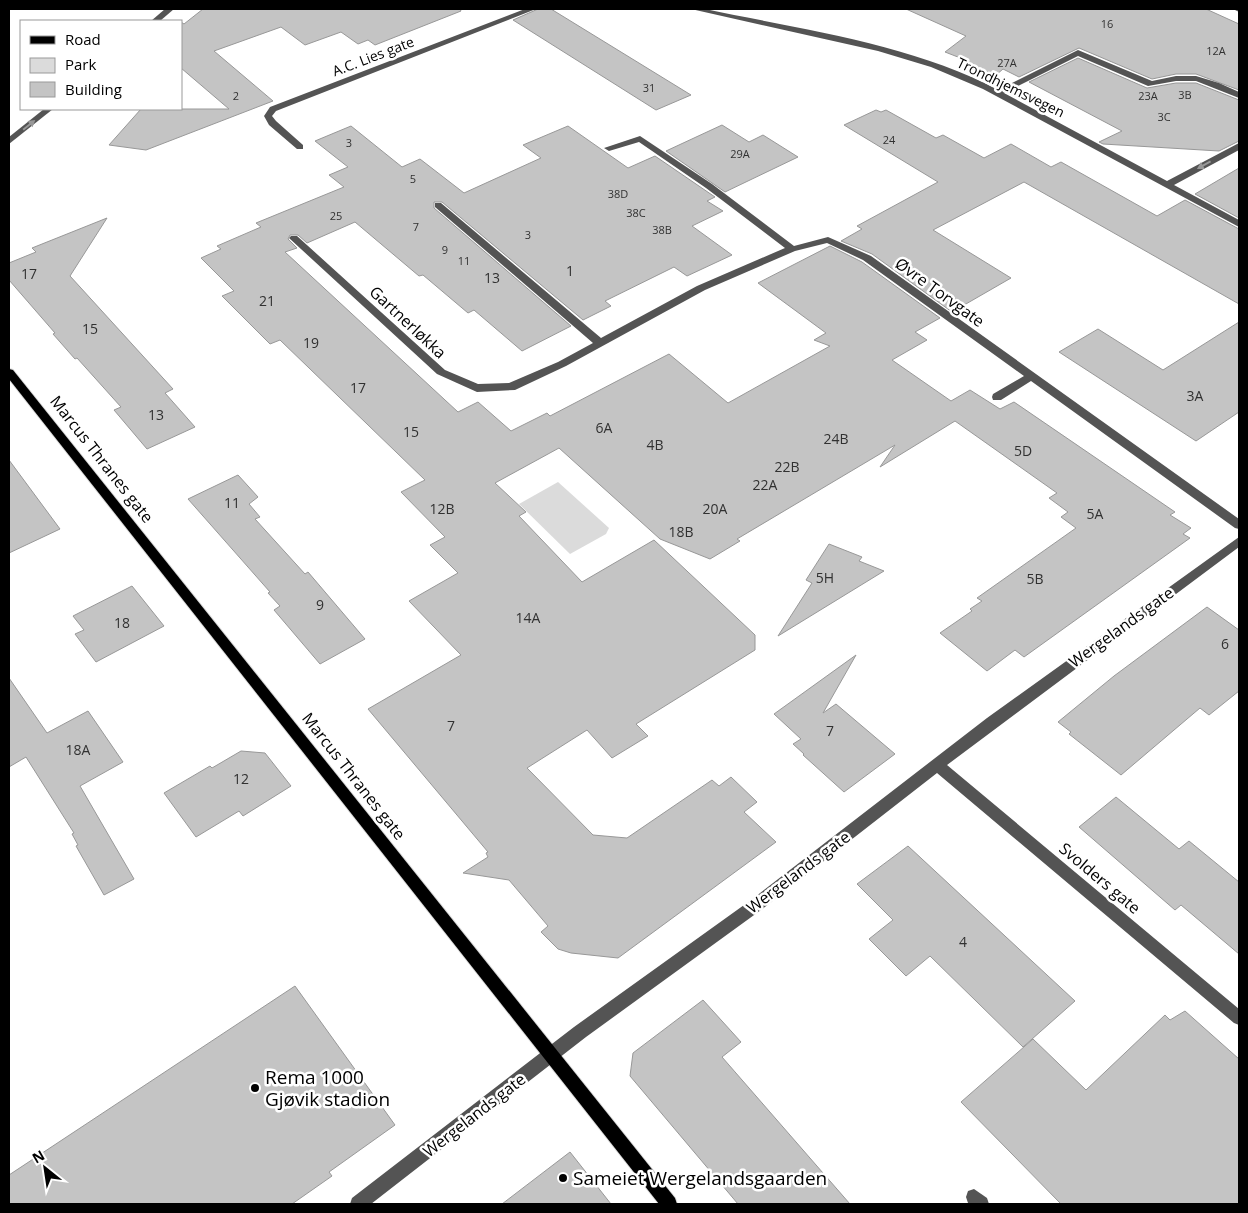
<svg xmlns="http://www.w3.org/2000/svg" width="1248" height="1213" font-family="'Open Sans',sans-serif">
  <rect width="100%" height="100%" fill="#fff"/>
  <polygon fill="#dbdbdb" points="558,482 609,528 606,534 570,554 519,504"/>
  <g fill="#c4c4c4" stroke="#989898">
    <polygon points="203,9 460,9 461,11 375,45 368,40 358,44 341,32 305,45 281,27 214,51 273,101 146,150 109,145 141,109 229,109 181,68 181,22 184,24"/>
    <polygon points="538,9 551,9 691,95 656,110 513,20"/>
    <polygon points="906,9 1206,9 1239,24 1239,90 1196,74 1176,74 1152,79 1079,48 1019,77 1003,69 996,75 959,62 963,59 945,52 966,36"/>
    <polygon points="1078,58 1147,88 1176,83 1196,83 1239,100 1239,141 1219,151 1103,144 1099,142 1122,131 1029,82"/>
    <polygon points="876,110 881,112 886,110 936,138 943,135 984,158 1011,144 1051,167 1061,162 1157,216 1185,200 1239,229 1239,304 1024,182 933,230 1011,278 952,312 872,254 841,241 862,229 857,226 938,182 844,125"/>
    <polygon points="722,125 749,142 763,135 798,157 725,192 666,151"/>
    <polygon points="351,126 402,167 420,159 464,193 541,158 523,145 568,126 628,168 655,156 715,197 707,201 723,211 692,226 732,255 687,276 674,267 605,301 611,306 583,320 442,202 434,202 434,208 571,326 522,351 474,310 468,313 423,275 419,276 355,222 307,243 298,235 290,235 288,239 297,248 285,252 458,412 478,402 511,431 547,413 550,416 669,354 728,403 830,346 814,340 826,333 758,283 830,246 862,262 940,318 915,332 927,340 892,360 951,401 970,390 1000,409 1014,402 1175,512 1170,515 1191,528 1183,534 1190,538 1024,657 1015,650 987,671 940,633 972,611 970,609 982,601 977,598 1076,528 1061,517 1068,512 1049,498 1057,493 955,421 880,467 895,445 737,539 740,541 710,559 660,539 559,448 495,483 526,512 519,516 582,582 654,540 755,635 755,650 636,724 648,736 612,758 587,730 527,768 593,835 627,838 712,780 719,786 731,777 757,802 744,812 776,842 618,958 571,953 558,949 541,932 548,926 509,880 463,873 488,857 486,853 488,852 368,709 461,655 409,601 458,573 430,545 445,537 401,492 425,480 280,340 270,344 222,296 234,291 201,258 221,249 217,246 261,227 256,223 344,187 329,175 348,167 315,141"/>
    <polygon points="1239,168 1239,218 1195,194"/>
    <polygon points="107,218 70,276 173,389 165,393 195,427 147,449 114,410 121,407 77,358 75,359 53,334 55,333 9,280 9,263 36,252 32,248"/>
    <polygon points="1239,322 1239,412 1196,441 1059,352 1098,329 1163,370"/>
    <polygon points="9,460 60,529 9,553"/>
    <polygon points="238,475 258,497 249,504 260,517 255,519 305,574 308,572 365,639 320,664 274,610 280,606 268,593 270,592 188,499"/>
    <polygon points="829,544 862,557 859,561 884,571 778,636 812,583 806,580"/>
    <polygon points="132,586 164,626 96,662 75,634 84,630 73,616"/>
    <polygon points="1207,607 1239,630 1239,691 1209,715 1200,708 1121,775 1069,734 1071,732 1058,722 1114,676"/>
    <polygon points="856,655 823,713 836,704 895,754 844,792 803,755 804,754 793,744 801,739 774,714"/>
    <polygon points="9,678 47,733 88,711 123,762 80,786 134,879 104,895 76,846 78,845 72,834 74,833 26,757 9,767"/>
    <polygon points="241,751 265,753 291,786 243,816 239,811 196,837 164,793 210,766 212,768"/>
    <polygon points="1116,797 1179,849 1189,841 1239,882 1239,954 1181,905 1175,910 1079,827"/>
    <polygon points="908,846 1075,1001 1023,1047 930,956 906,976 869,939 893,920 857,884"/>
    <polygon points="295,986 395,1125 329,1172 332,1176 292,1204 9,1204 9,1175"/>
    <polygon points="703,1000 741,1042 722,1057 850,1204 738,1204 630,1076 633,1053"/>
    <polygon points="1185,1011 1239,1059 1239,1204 1061,1204 961,1102 1033,1039 1086,1090 1165,1015 1170,1020"/>
    <polygon points="570,1152 611,1204 502,1204"/>
  </g>
  <g fill="none" stroke-linecap="round" stroke-linejoin="round">
    <defs>
      <polygon id="major" points="9,369 13,370 675,1198 677,1204 659,1204 9,379"/>
    </defs>
    <use href="#major" stroke="#dbdbdb" stroke-width="2"/>
    <g fill="#545454" fill-rule="evenodd">
      <polygon points="165,9 174,9 160,21 151,21"/>
      <polygon points="525,9 536,9 276,111 272,116 276,121 303,145 303,149 297,149 269,125 264,116 270,107"/>
      <path d="M691,9H705C799,29 913,44 998,90L1078,50L1152,81L1176,76H1196L1219,83L1239,92V98L1196,81H1176L1148,86L1078,56L1004,93L1167,181L1239,143V150L1174,185L1239,220V227L983,89L931,67L878,51Z"/>
      <polygon points="1233,9 1239,9 1239,12"/>
      <polygon points="44,109 53,109 9,144 9,137"/>
      <polygon points="640,136 712,184 794,246 828,237 871,256 1239,519 1239,529 1235,528 1031,381 1001,400 993,400 992,397 993,394 1024,376 863,260 827,243 795,251 705,290 566,366 515,390 477,392 437,374 289,238 291,236 297,236 445,370 478,384 509,383 558,362 593,343 435,207 435,203 441,203 601,338 697,286 785,248 706,188 639,142 609,151 604,148"/>
      <polygon points="1239,537 1239,547 947,765 1239,1009 1239,1025 1234,1023 937,773 761,910 586,1037 371,1204 350,1204 352,1198 574,1027 751,900 987,718"/>
      <polygon points="974,1189 987,1198 989,1204 968,1203 966,1197 968,1191"/>
    </g>
    <use href="#major" fill="#000" fill-rule="evenodd"/>
  </g>
  <defs><path id="oneway-solid" d="M-6-.8H1V-3.2L6.5 0L1 3.2V.8H-6Z" transform="scale(1.25)"/></defs>
  <g fill="#989898">
    <use href="#oneway-solid" transform="translate(29 125) rotate(-39)"/>
    <use href="#oneway-solid" transform="translate(1204 165) rotate(151)"/>
  </g>
  <g fill="#000" stroke="#fff" stroke-width="2">
    <circle cx="255" cy="1088" r="5"/>
    <circle cx="563" cy="1178" r="5"/>
  </g>
  <g text-anchor="middle" dominant-baseline="central" stroke-width="5" stroke-linejoin="round" paint-order="stroke">
    <g font-size="11" fill="#313131">
      <text x="1107" y="23">16</text>
      <text x="1216" y="50">12A</text>
      <text x="1007" y="62">27A</text>
      <text x="649" y="87">31</text>
      <text x="1185" y="94">3B</text>
      <text x="236" y="95">2</text>
      <text x="1148" y="95">23A</text>
      <text x="1164" y="116">3C</text>
      <text x="889" y="139">24</text>
      <text x="349" y="142">3</text>
      <text x="740" y="153">29A</text>
      <text x="413" y="178">5</text>
      <text x="618" y="193">38D</text>
      <text x="636" y="212">38C</text>
      <text x="336" y="215">25</text>
      <text x="416" y="226">7</text>
      <text x="662" y="229">38B</text>
      <text x="528" y="234">3</text>
      <text x="445" y="249">9</text>
      <text x="464" y="260">11</text>
    </g>
    <g font-size="14" fill="#000" stroke="#fff">
      <text transform="translate(373 56) rotate(-21)">A.C. Lies gate</text>
      <text transform="translate(1011 87) rotate(26)">Trondhjemsvegen</text>
    </g>
    <g font-size="14" fill="#313131">
      <text x="570" y="270">1</text>
      <text x="29" y="273">17</text>
      <text x="492" y="277">13</text>
      <text x="267" y="300">21</text>
      <text x="90" y="328">15</text>
      <text x="311" y="342">19</text>
      <text x="358" y="387">17</text>
      <text x="1195" y="395">3A</text>
      <text x="156" y="414">13</text>
      <text x="604" y="427">6A</text>
      <text x="411" y="431">15</text>
      <text x="836" y="438">24B</text>
      <text x="655" y="444">4B</text>
      <text x="1023" y="450">5D</text>
      <text x="787" y="466">22B</text>
      <text x="765" y="484">22A</text>
      <text x="232" y="502">11</text>
      <text x="442" y="508">12B</text>
      <text x="715" y="508">20A</text>
      <text x="1095" y="513">5A</text>
      <text x="681" y="531">18B</text>
      <text x="825" y="577">5H</text>
      <text x="1035" y="578">5B</text>
      <text x="320" y="604">9</text>
      <text x="528" y="617">14A</text>
      <text x="122" y="622">18</text>
      <text x="1225" y="643">6</text>
      <text x="451" y="725">7</text>
      <text x="830" y="730">7</text>
      <text x="78" y="749">18A</text>
      <text x="241" y="778">12</text>
      <text x="963" y="941">4</text>
    </g>
    <g font-size="16" fill="#000" stroke="#fff">
      <text transform="translate(940 292) rotate(36)">Øvre Torvgate</text>
      <text transform="translate(408 322) rotate(43)">Gartnerløkka</text>
      <text transform="translate(102 459) rotate(52)">Marcus Thranes gate</text>
      <text transform="translate(1121 627) rotate(-36)">Wergelands gate</text>
      <text transform="translate(354 776) rotate(52)">Marcus Thranes gate</text>
      <text transform="translate(798 872) rotate(-37)">Wergelands gate</text>
      <text transform="translate(1100 878) rotate(40)">Svolders gate</text>
      <text transform="translate(474 1115) rotate(-38)">Wergelands gate</text>
    </g>
    <g font-size="19" fill="#000" stroke="#fff" text-anchor="start">
      <text x="265" y="1077">Rema 1000<tspan x="265" dy="22">Gjøvik stadion</tspan></text>
      <text x="573" y="1178">Sameiet Wergelandsgaarden</text>
    </g>
  </g>
  <rect width="1248" height="1213" fill="none" stroke="#000000" stroke-width="20"/>
  <rect x="20" y="20" width="162" height="90" fill="#ffffff" stroke="#999999"/>
  <rect x="30" y="36" width="25" height="8" fill="#000000" stroke="#999999"/>
  <text x="65" y="45" font-size="15" fill="#000000">Road</text>
  <rect x="30" y="58" width="25" height="15" fill="#dbdbdb" stroke="#999999"/>
  <text x="65" y="70" font-size="15" fill="#000000">Park</text>
  <rect x="30" y="82" width="25" height="15" fill="#c4c4c4" stroke="#999999"/>
  <text x="65" y="95" font-size="15" fill="#000000">Building</text>
  <g transform="translate(45 1168) rotate(330)" stroke="#ffffff" stroke-width="4" paint-order="stroke">
  <path d="M0-4L9 19L0 12L-9 19Z" fill="#000000"/>
  <text y="-8" font-size="14" font-weight="bold" text-anchor="middle" fill="#000000">N</text>
  </g>
</svg>
